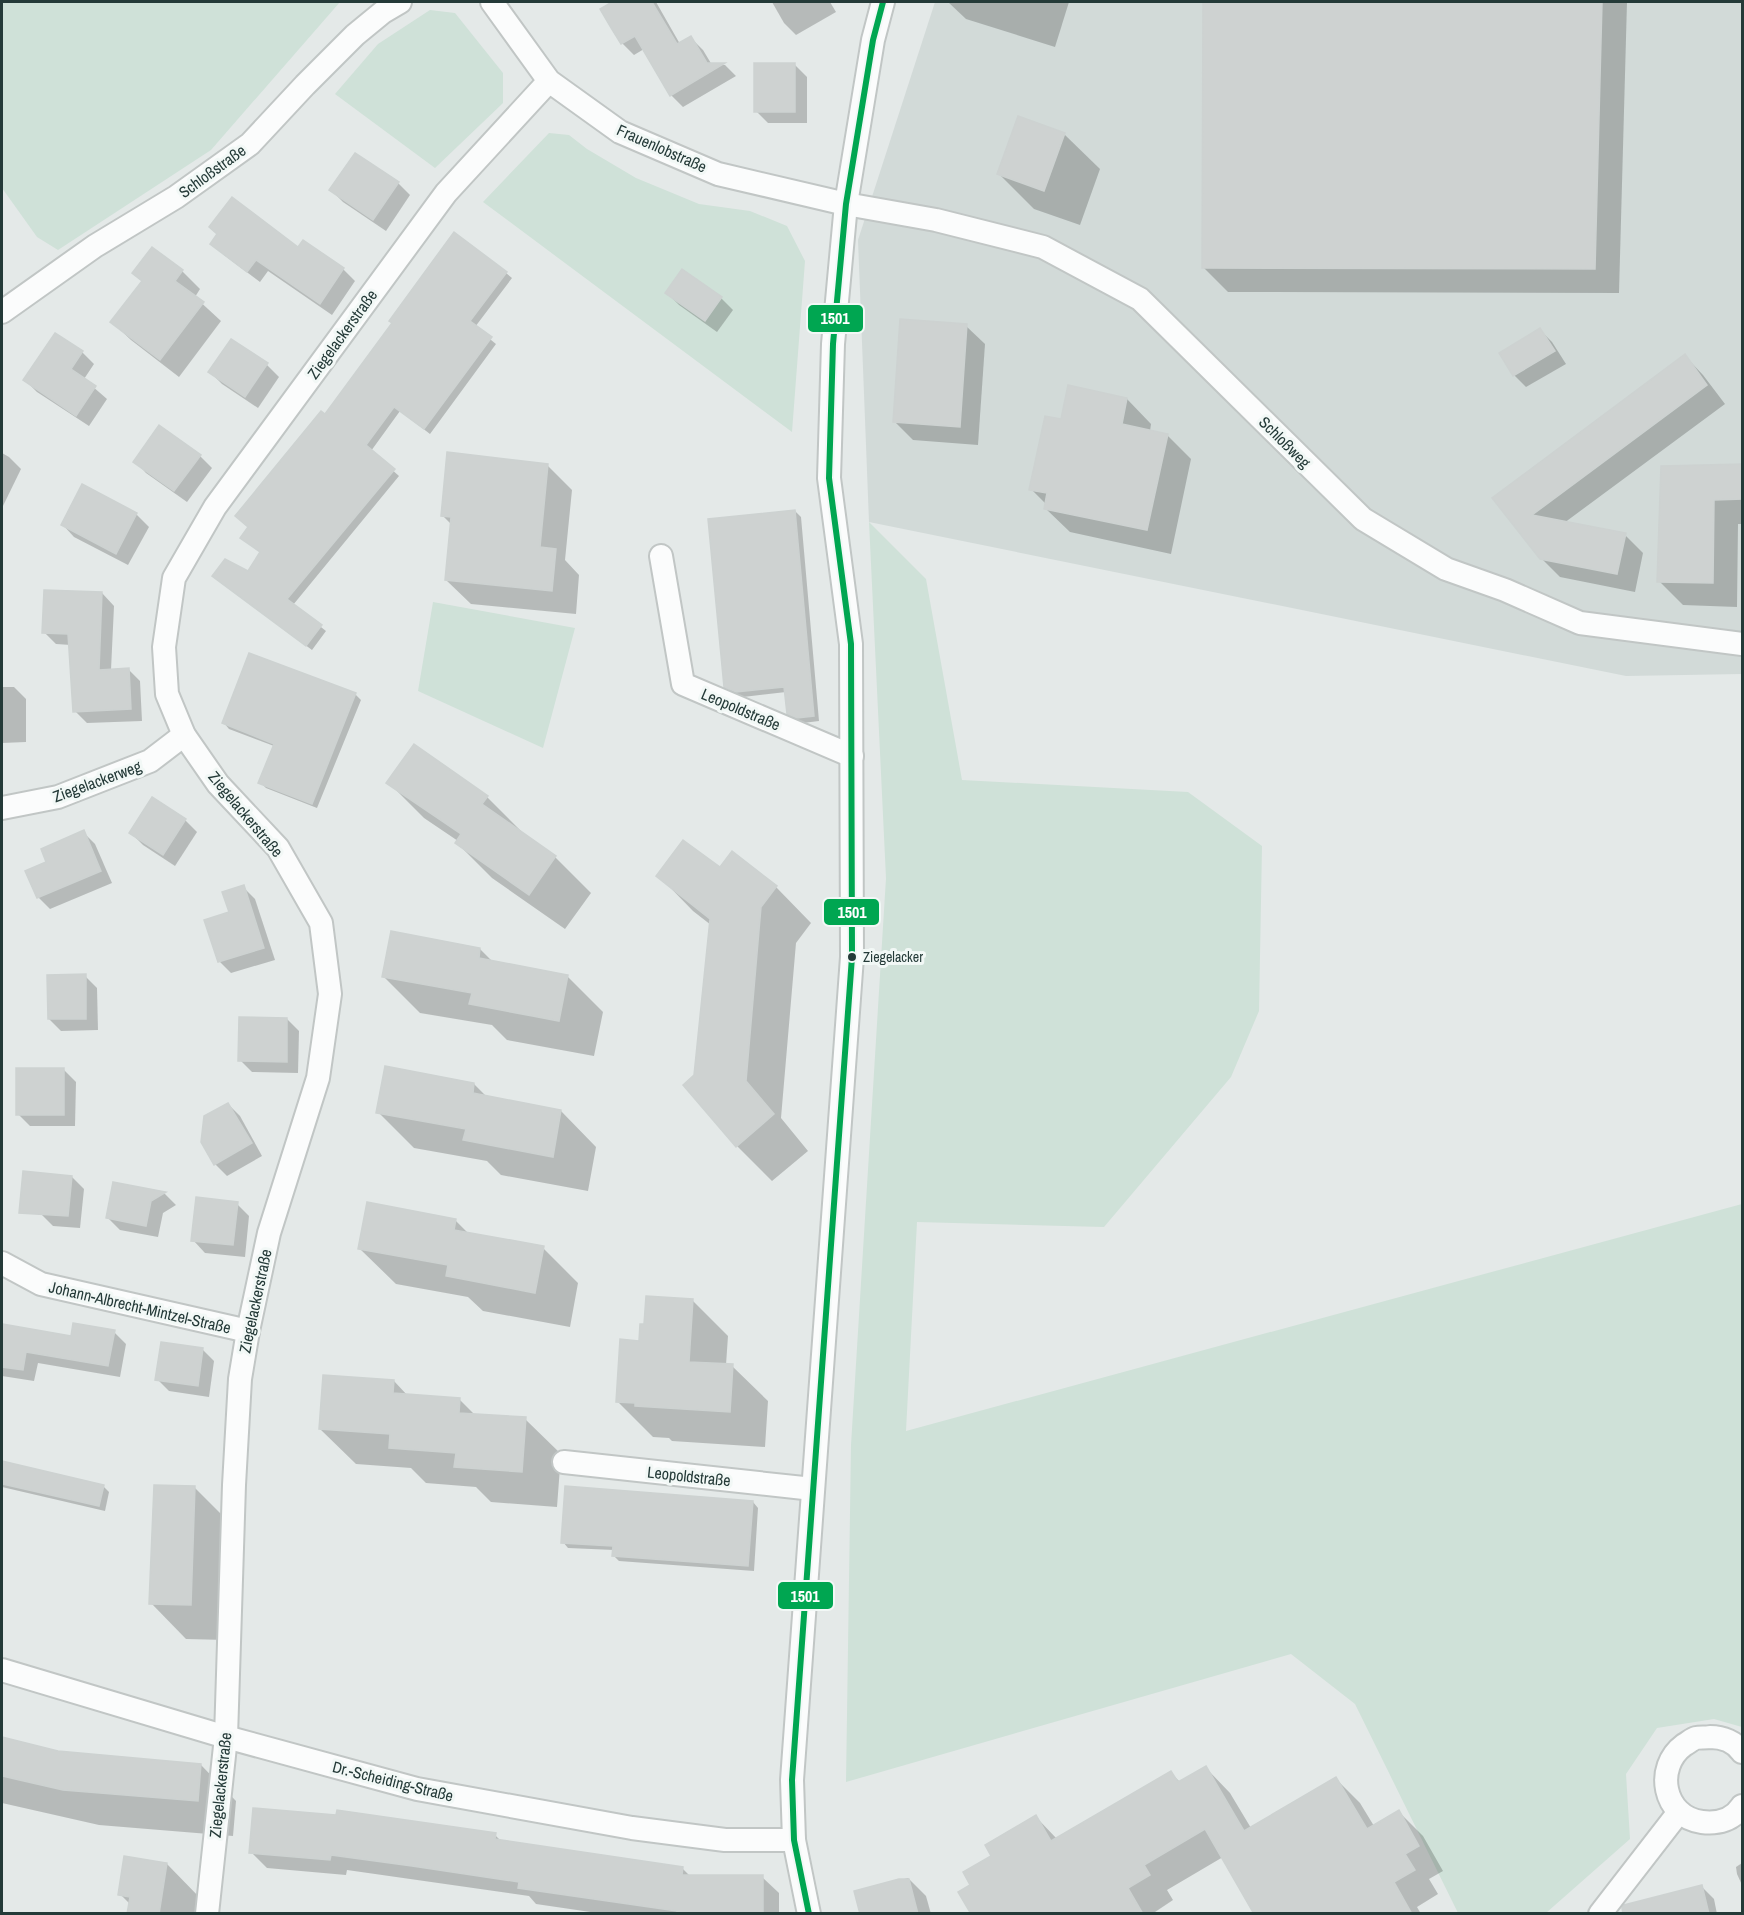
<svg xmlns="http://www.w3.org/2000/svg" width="1744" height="1915" font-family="'Archivo Narrow',sans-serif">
  <rect width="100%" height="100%" fill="#e4e9e8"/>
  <polygon fill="#d2dad8" points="935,2 1742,2 1742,674 1626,676 869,522 858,240"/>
  <g fill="#cfe1d8">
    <polygon points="2,2 340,2 211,150 58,250 37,237 2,188"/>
    <polygon points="430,10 455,13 503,73 503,103 435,168 335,94 378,44"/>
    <polygon points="549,133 569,135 587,149 636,178 699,204 750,211 787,226 805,261 792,432 483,202"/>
    <polygon points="869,522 926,579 962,780 1188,792 1262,846 1259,1011 1231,1077 1104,1227 917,1222 906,1431 1742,1204 1742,1727 1714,1719 1657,1728 1626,1774 1630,1839 1546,1913 1458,1913 1355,1704 1291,1654 846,1782 851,1445 886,878"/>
    <polygon points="433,602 575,628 543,748 418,691"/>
  </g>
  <g fill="#0003">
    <polygon points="615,2 656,2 680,44 691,38 703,50 712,65 725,65 736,76 683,107 671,95 644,49 634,55 622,43 602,9"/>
    <polygon points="772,2 830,2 836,12 796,35 784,23"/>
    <polygon points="948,2 1069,2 1055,47 966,19"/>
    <polygon points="1204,2 1627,2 1619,293 1228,292 1204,268"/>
    <polygon points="795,65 807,77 807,123 768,123 756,111"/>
    <polygon points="1064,134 1100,169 1080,225 1034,209 999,174"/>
    <polygon points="398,183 410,195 386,231 343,202 331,190"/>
    <polygon points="303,242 343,269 355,281 332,315 268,271 260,282 224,255 212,243 298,249"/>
    <polygon points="182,271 200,289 195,297 221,321 179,377 131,340 112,322"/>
    <polygon points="506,273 512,278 475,327 496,344 430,434 400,411 371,451 399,476 293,605 326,631 312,650 213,576 249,573 261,553 242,538 325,417"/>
    <polygon points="667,293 721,298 733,310 717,332 679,305"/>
    <polygon points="966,326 985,344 978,445 913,440 895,422"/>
    <polygon points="1540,330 1552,342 1566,364 1526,387 1514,375 1501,354"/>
    <polygon points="231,341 267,365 279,377 258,408 222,384 210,372"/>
    <polygon points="82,352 94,364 84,379 107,399 89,426 37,392 25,380"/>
    <polygon points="1685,356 1703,375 1725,404 1564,523 1625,535 1643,553 1635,592 1560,577 1541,558 1494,498"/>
    <polygon points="1127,399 1151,424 1150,431 1167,435 1191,459 1171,554 1070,532 1045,508 1046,504 1031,489 1062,421"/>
    <polygon points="2,453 9,457 21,469 2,508"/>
    <polygon points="200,456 212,468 187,502 146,473 135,461"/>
    <polygon points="547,465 572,490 565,560 579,575 576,614 471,604 446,580 452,525 442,515"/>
    <polygon points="1742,466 1742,524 1738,524 1737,607 1683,605 1659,581 1663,467"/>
    <polygon points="83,486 137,515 149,527 128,565 74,537 63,525"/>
    <polygon points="795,511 801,517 819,721 803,723 794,719 788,713 786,692 743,697 732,692 726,686"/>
    <polygon points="102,593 114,606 111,670 128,669 140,681 142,721 87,723 75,711 71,645 56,644 44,632"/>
    <polygon points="2,687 14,687 26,699 26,742 2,743"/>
    <polygon points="355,694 361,700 317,808 266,788 260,782 274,746 229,729 224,723"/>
    <polygon points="388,782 487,797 522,832 522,834 555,857 591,893 565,929 492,878 457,843 458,841 424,818"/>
    <polygon points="185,820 197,832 175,866 143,845 131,833"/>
    <polygon points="83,832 95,844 112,883 50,909 38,897 48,863"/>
    <polygon points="658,875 776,887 811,923 796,943 781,1118 808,1151 772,1181 737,1146 696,1076 711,925 693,911"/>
    <polygon points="243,887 255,899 275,960 231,973 219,961 231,913"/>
    <polygon points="480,949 493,962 567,976 603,1012 594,1056 507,1040 492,1025 420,1013 384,977"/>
    <polygon points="85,976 97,988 98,1030 61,1031 49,1019"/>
    <polygon points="287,1019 299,1031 298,1073 252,1072 240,1060"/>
    <polygon points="64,1070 76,1082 75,1126 30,1126 18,1114"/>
    <polygon points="474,1084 487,1097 561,1111 596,1147 588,1191 501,1175 487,1161 414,1148 378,1112"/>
    <polygon points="228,1104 240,1116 262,1156 227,1176 215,1164"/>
    <polygon points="72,1177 84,1189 80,1228 53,1226 41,1214"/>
    <polygon points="115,1184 165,1194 176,1205 163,1213 158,1237 120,1230 108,1218"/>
    <polygon points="237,1204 249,1216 245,1257 205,1253 193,1240"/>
    <polygon points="456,1221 469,1234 543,1248 578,1283 570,1327 483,1311 468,1297 396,1284 360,1249"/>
    <polygon points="692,1300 728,1336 726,1365 732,1366 768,1401 765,1447 672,1441 669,1438 653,1437 618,1402 641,1342"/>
    <polygon points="2,1325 72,1338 114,1332 126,1344 120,1377 38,1363 34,1381 2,1376"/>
    <polygon points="202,1349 214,1361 209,1397 169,1391 157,1379"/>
    <polygon points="394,1381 408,1396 459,1399 475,1415 525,1419 561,1454 557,1507 491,1502 476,1487 426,1483 411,1468 356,1464 320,1429"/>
    <polygon points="2,1463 103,1486 109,1492 105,1511 2,1487"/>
    <polygon points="194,1487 230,1523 226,1640 186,1639 151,1603"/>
    <polygon points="753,1502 758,1508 754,1571 619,1561 614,1556 614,1550 568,1548 563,1542"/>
    <polygon points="2,1738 58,1752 201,1765 236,1801 233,1836 99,1825 2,1803"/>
    <polygon points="1206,1768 1230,1793 1251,1828 1336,1779 1360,1803 1374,1826 1399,1812 1423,1836 1443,1871 1429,1879 1438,1894 1417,1907 1421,1914 1256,1914 1223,1857 1167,1890 1173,1900 1152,1914 973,1914 972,1885 993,1856 1036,1817 1057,1839 1171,1773 1181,1783"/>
    <polygon points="495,1835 502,1842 682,1868 691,1877 762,1877 779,1893 779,1914 604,1914 536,1904 529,1896 347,1870 346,1875 267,1868 251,1852"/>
    <polygon points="126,1858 167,1864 202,1900 200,1914 132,1914 133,1907 120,1894"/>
    <polygon points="1742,1863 1742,1885 1737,1874 1736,1867"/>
    <polygon points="908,1878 926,1896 931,1914 862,1914 856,1892"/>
    <polygon points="1702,1887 1714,1899 1717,1914 1666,1914"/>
  </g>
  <g fill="#ced2d1" stroke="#cdd2d1" stroke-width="1.5">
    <polygon points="612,2 652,2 677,44 691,36 707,63 725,63 670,96 635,36 621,44 610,26 600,9"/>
    <polygon points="1203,2 1602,2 1595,269 1202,268"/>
    <rect x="754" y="63" width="41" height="49"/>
    <polygon points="1018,116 1065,133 1044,191 997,174"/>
    <polygon points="355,153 399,182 373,220 329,190"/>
    <polygon points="232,197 298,247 303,240 344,268 320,304 256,260 247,272 210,244 217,234 209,227"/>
    <polygon points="454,232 507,272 470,321 492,337 424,429 394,407 366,445 395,469 287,599 322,625 306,646 212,576 225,559 248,571 260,552 240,538 248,527 235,516 321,411 325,414 392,323 389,321"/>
    <polygon points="152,247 183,270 175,281 204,302 160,360 110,322 142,281 132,273"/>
    <polygon points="682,269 722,297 705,321 665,293"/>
    <polygon points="900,319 967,324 960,427 893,422"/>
    <polygon points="1540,328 1555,351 1513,376 1499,353"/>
    <polygon points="55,333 83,351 71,369 96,386 76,416 23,380"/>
    <polygon points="231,339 268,363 245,397 208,372"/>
    <polygon points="1685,354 1707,385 1532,515 1626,533 1617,574 1540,559 1492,498"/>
    <polygon points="1068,385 1127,398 1122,424 1168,434 1147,530 1044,509 1047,493 1029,490 1045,416 1061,419"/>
    <polygon points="159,425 201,455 174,491 133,462"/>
    <polygon points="447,452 548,464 540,547 556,549 552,591 445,580 451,517 441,516"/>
    <polygon points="1743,464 1743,499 1714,500 1713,583 1657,582 1661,466"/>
    <polygon points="82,484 137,513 116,554 61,525"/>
    <polygon points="795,510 814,716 797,718 787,714 784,687 736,692 724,687 708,519"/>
    <polygon points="44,590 102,592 99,670 129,668 131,709 73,712 68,634 42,633"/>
    <polygon points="249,653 356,693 312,804 258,783 274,744 222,723"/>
    <polygon points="414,744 488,796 482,804 556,856 529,895 455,843 461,834 386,783"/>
    <polygon points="152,797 186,819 163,855 129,833"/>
    <polygon points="84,830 101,871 37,898 25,871 46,862 41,849"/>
    <polygon points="683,840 720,867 732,851 777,886 761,907 746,1081 774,1114 736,1147 683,1085 694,1075 710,919 656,876"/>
    <polygon points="244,885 264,948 218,962 204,920 229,912 222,892"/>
    <polygon points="391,931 480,948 479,958 568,975 559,1021 469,1004 472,993 382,977"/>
    <polygon points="86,974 86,1019 48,1019 47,975"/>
    <polygon points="239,1017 287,1018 287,1062 238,1061"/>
    <polygon points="385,1066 474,1083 473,1093 561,1110 553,1157 463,1140 466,1129 376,1113"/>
    <rect x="16" y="1068" width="48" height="47"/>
    <polygon points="228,1103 252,1143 214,1165 201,1142 204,1116"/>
    <polygon points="23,1171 72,1176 68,1216 19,1213"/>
    <polygon points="113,1182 166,1192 151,1201 146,1226 106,1218"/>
    <polygon points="196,1197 238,1202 233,1245 191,1241"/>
    <polygon points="367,1202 456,1219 454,1230 544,1246 535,1293 446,1276 448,1265 358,1249"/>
    <polygon points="646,1296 693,1299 689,1362 733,1364 730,1412 635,1406 635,1403 616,1402 620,1339 639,1341 640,1324 644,1324"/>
    <polygon points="73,1323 115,1330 108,1366 26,1352 23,1370 2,1367 2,1324 71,1336"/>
    <polygon points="161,1342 203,1348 198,1386 155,1380"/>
    <polygon points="323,1375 394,1380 393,1393 460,1398 459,1413 526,1417 522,1472 454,1467 456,1453 389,1448 390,1434 319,1429"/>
    <polygon points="2,1461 104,1485 99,1506 2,1484"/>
    <polygon points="154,1485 195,1486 191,1605 149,1604"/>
    <polygon points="565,1486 753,1501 748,1566 612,1556 613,1546 561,1543"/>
    <polygon points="2,1737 58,1751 201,1764 198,1801 63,1790 2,1776"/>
    <polygon points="1206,1766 1244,1831 1336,1777 1367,1829 1399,1810 1419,1846 1405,1854 1415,1870 1394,1882 1412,1914 1254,1914 1205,1829 1144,1865 1150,1875 1128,1888 1143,1914 971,1914 958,1892 970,1885 963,1872 991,1856 985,1845 1036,1815 1051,1841 1171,1771 1178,1782"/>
    <polygon points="253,1808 336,1815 337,1810 496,1833 495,1839 683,1867 682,1875 763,1875 763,1914 676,1914 677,1911 518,1888 519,1882 412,1866 331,1855 330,1860 249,1853"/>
    <polygon points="124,1856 167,1863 159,1914 127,1914 130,1897 118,1895"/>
    <polygon points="899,1879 909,1879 918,1914 860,1914 854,1891"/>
    <polygon points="1702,1885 1709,1914 1623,1914 1622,1908 1624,1905"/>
  </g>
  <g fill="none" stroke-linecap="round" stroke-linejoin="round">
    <defs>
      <g id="minor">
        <polyline points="492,2 549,81 620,132 718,174 846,204 936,220 1043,247 1140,299 1363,519 1446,569 1505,590 1580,623 1742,644"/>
        <polyline points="2,312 95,246 176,197 250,144 305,85 355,35 383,12 400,2"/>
        <polyline points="661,556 683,684 852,756"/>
        <polyline points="2,808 58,797 150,761 184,735"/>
        <polyline points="2,1263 41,1284 248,1331"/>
        <polyline points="564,1462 813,1489"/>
        <polyline points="2,1670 226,1737 417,1789 632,1828 725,1840 794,1840"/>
        <path d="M1742,1752C1735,1742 1723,1737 1710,1737C1706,1738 1700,1737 1696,1738C1692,1739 1688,1743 1684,1745C1654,1767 1663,1817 1702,1822C1718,1824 1733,1820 1742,1806"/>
        <polyline points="207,1914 226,1737 234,1485 240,1379 248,1331 269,1233 318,1078 330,994 321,923 278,848 218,784 184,735 167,694 164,647 174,578 215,507 446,193 549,81"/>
        <polyline points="809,1914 794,1840 792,1780 852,957 851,644 829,478 833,344 846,204 873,40 883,2"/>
        <polyline points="1600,1914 1679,1812"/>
      </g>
    </defs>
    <use href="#minor" stroke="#c1c6c5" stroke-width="26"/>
    <use href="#minor" stroke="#fbfcfc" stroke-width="22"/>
    <defs>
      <polyline id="bus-1" points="809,1914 794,1840 792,1780 852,957 851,644 829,478 833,344 846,204 873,40 883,2"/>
    </defs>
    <use href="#bus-1" stroke="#f2f8f6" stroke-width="10"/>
    <use href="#bus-1" stroke="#00a651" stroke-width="6"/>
  </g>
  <circle fill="#243a38" stroke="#f2f8f6" stroke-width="2" cx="852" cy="957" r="5"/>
  <g text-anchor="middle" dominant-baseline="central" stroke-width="6" stroke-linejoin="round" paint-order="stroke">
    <g font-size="14" fill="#243a38" stroke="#f2f8f6" text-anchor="start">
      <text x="863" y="957">Ziegelacker</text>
    </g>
    <g font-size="16" fill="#243a38" stroke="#f2f8f6">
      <text transform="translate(662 148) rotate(24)">Frauenlobstraße</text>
      <text transform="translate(212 171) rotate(-36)">Schloßstraße</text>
      <text transform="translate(342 334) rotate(-54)">Ziegelackerstraße</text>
      <text transform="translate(1285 442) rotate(45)">Schloßweg</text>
      <text transform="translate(741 709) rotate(23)">Leopoldstraße</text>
      <text transform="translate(97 781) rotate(-20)">Ziegelackerweg</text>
      <text transform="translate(246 814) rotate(50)">Ziegelackerstraße</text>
      <text transform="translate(255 1301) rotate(-78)">Ziegelackerstraße</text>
      <text transform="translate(140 1307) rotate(13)">Johann-Albrecht-Mintzel-Straße</text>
      <text transform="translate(689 1476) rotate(6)">Leopoldstraße</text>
      <text transform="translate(393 1781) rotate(14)">Dr.-Scheiding-Straße</text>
      <text transform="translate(220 1785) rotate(-84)">Ziegelackerstraße</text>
    </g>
  </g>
  <g stroke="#f2f8f6" stroke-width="2">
    <rect x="807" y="304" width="57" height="29" rx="6" fill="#00a651"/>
    <rect x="823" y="898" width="57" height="28" rx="6" fill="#00a651"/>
    <rect x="777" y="1581" width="57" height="29" rx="6" fill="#00a651"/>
  </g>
  <g font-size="16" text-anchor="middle" font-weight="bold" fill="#fff">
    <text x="835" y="324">1501</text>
    <text x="852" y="918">1501</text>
    <text x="805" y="1602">1501</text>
  </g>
  <rect width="1744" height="1915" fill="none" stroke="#243a38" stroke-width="6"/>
</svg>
